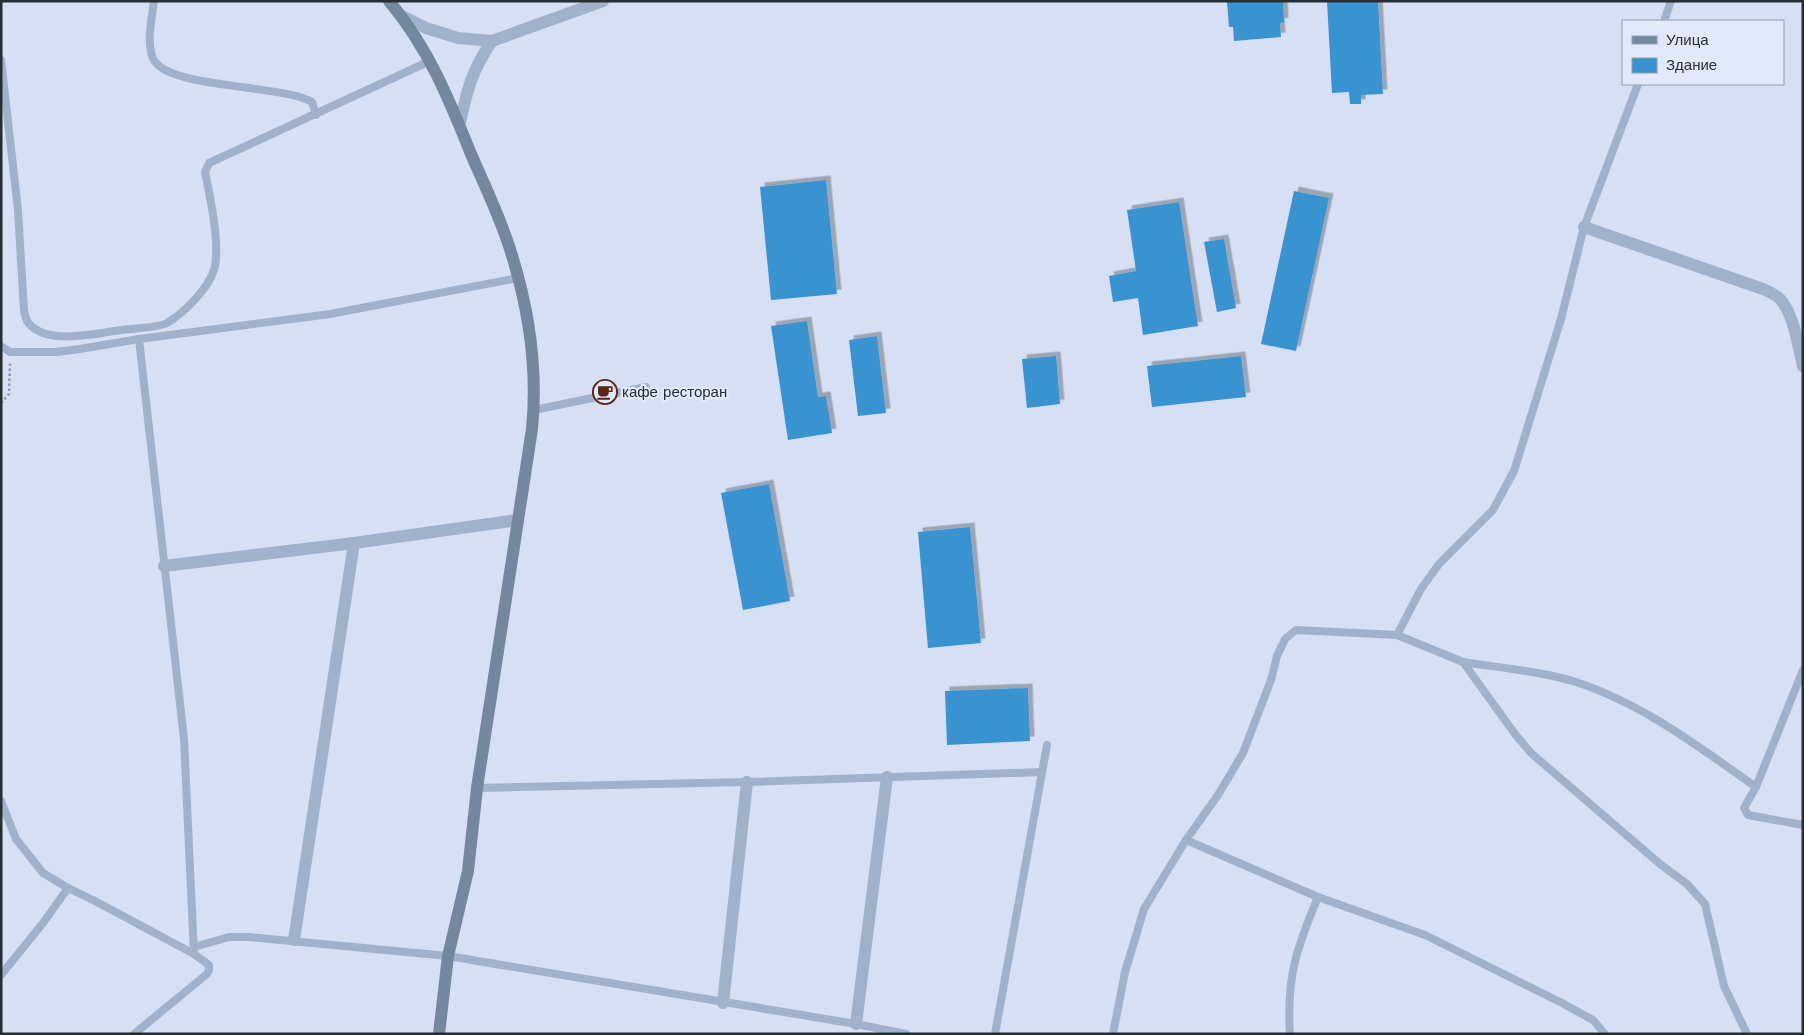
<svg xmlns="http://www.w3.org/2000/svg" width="1804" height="1035" font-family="'Work Sans',sans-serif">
  <defs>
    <filter id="shadow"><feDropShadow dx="4.5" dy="-4.5" stdDeviation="0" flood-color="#0004"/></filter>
  </defs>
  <rect width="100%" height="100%" fill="#d6dff3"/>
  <g fill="#3793d0" filter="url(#shadow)">
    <polygon points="1227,1 1283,1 1284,22 1280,23 1281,37 1234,41 1233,27 1229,27"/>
    <polygon points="1327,1 1378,1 1383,94 1361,95 1361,104 1350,104 1349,92 1332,93"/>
    <polygon points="826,180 837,294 771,300 760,187"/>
    <polygon points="1294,191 1329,198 1296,351 1261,344"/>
    <polygon points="1179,202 1198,326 1143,335 1138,298 1113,302 1109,276 1136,271 1127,210"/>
    <polygon points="1224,239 1236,308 1217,312 1204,242"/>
    <polygon points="807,321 818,397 826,396 832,433 788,440 771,326"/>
    <polygon points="877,336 886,413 858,416 849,340"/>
    <polygon points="1056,356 1060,404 1027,408 1022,359"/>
    <polygon points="1241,356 1246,397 1152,407 1147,366"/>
    <polygon points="769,484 790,601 743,610 721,493"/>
    <polygon points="970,527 981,643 928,648 918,532"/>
    <polygon points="1028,688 1030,741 947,745 945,691"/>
  </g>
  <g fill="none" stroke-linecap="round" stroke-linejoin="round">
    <polyline stroke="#8b9db7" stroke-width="2.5" stroke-dasharray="2.5 2.5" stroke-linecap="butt" points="1,403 9,394 10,363"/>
    <g stroke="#a1b1cb" stroke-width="8">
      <path d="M154,1C152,18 146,42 153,58C165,89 282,84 312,102L316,115"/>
      <polyline points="1664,21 1671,1"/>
      <path d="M1,60L18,210L24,311C25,314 26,319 27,321C44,347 97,333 122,330C134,328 157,328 167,323C184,313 208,289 214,270C221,246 210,197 205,172L209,163L430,61"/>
      <polyline points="139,339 184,739 194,954"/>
      <polyline points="1,346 10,352 56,352 80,349 139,339 330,314 518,278"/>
      <polyline points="534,410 646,387"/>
      <polyline points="1397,635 1463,662 1515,734 1531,753 1660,864 1687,884 1705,904 1724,986 1747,1034"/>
      <path d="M1463,662C1500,668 1540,671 1576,682C1643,704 1699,747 1756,787L1744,808L1748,815L1803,825"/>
      <polyline points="1756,787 1803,670"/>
      <polyline points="477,788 747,782 1042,772"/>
      <polyline points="1,801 16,839 43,873 68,888 95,901 194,954 209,965 209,970 207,974 134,1034"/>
      <polyline points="1186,840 1318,897 1425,935 1562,1003 1593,1020 1605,1034"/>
      <polyline points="194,947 229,937 249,937 448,956 856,1024 906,1034"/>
      <polyline points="1,975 43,923 68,888"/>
      <polyline points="995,1034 1047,745"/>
      <polyline points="1113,1034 1125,972 1144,909 1186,840 1218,795 1243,753 1271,680 1277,656 1285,639 1296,630 1397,635 1421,589 1439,564 1493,510 1514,471 1561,319 1584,227 1638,84"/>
      <path d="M1290,1034C1286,978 1297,947 1318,897"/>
    </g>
    <g stroke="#a1b1cb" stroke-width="12">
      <path d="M460,123C467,90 472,70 492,41"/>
      <path d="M1584,227L1763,289C1769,292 1775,294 1780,299C1794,314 1798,346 1803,366"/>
      <polyline points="354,543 518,520"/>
      <polyline points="164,566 354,543 294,940"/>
      <polyline points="723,1003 747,782"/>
      <polyline points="856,1024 887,777"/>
    </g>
    <polyline stroke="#a1b1cb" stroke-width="12" points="402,16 426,28 458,38 492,41 603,1"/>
    <path stroke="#73889f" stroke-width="12" d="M389,1C428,47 449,99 471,154C484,184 499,215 509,246C528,304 538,368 532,429L477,788L468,871L448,956L439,1034"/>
  </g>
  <defs>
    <symbol id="cafe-ring" viewBox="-11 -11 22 22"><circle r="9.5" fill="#e2e9fa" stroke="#592617" stroke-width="1.5"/><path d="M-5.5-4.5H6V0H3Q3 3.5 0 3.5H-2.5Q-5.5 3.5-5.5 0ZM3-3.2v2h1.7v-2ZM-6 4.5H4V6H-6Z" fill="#592617"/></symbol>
  </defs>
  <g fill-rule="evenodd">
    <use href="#cafe-ring" x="591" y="378" width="28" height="28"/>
  </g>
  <g text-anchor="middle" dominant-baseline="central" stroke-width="4.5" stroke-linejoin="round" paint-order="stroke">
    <g font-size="15" fill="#252d35" stroke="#e2e9fa" text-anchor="start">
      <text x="622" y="392">кафе ресторан</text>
    </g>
  </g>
  <rect width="1804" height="1035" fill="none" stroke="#252d35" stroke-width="5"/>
  <rect x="1622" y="20" width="162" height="65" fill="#e2e9fa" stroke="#969eab"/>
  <rect x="1632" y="36" width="25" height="8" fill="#73889f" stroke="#969eab"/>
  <text x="1666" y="45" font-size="15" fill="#252d35">Улица</text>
  <rect x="1632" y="58" width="25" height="15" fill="#3793d0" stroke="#969eab"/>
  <text x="1666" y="70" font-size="15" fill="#252d35">Здание</text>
</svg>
